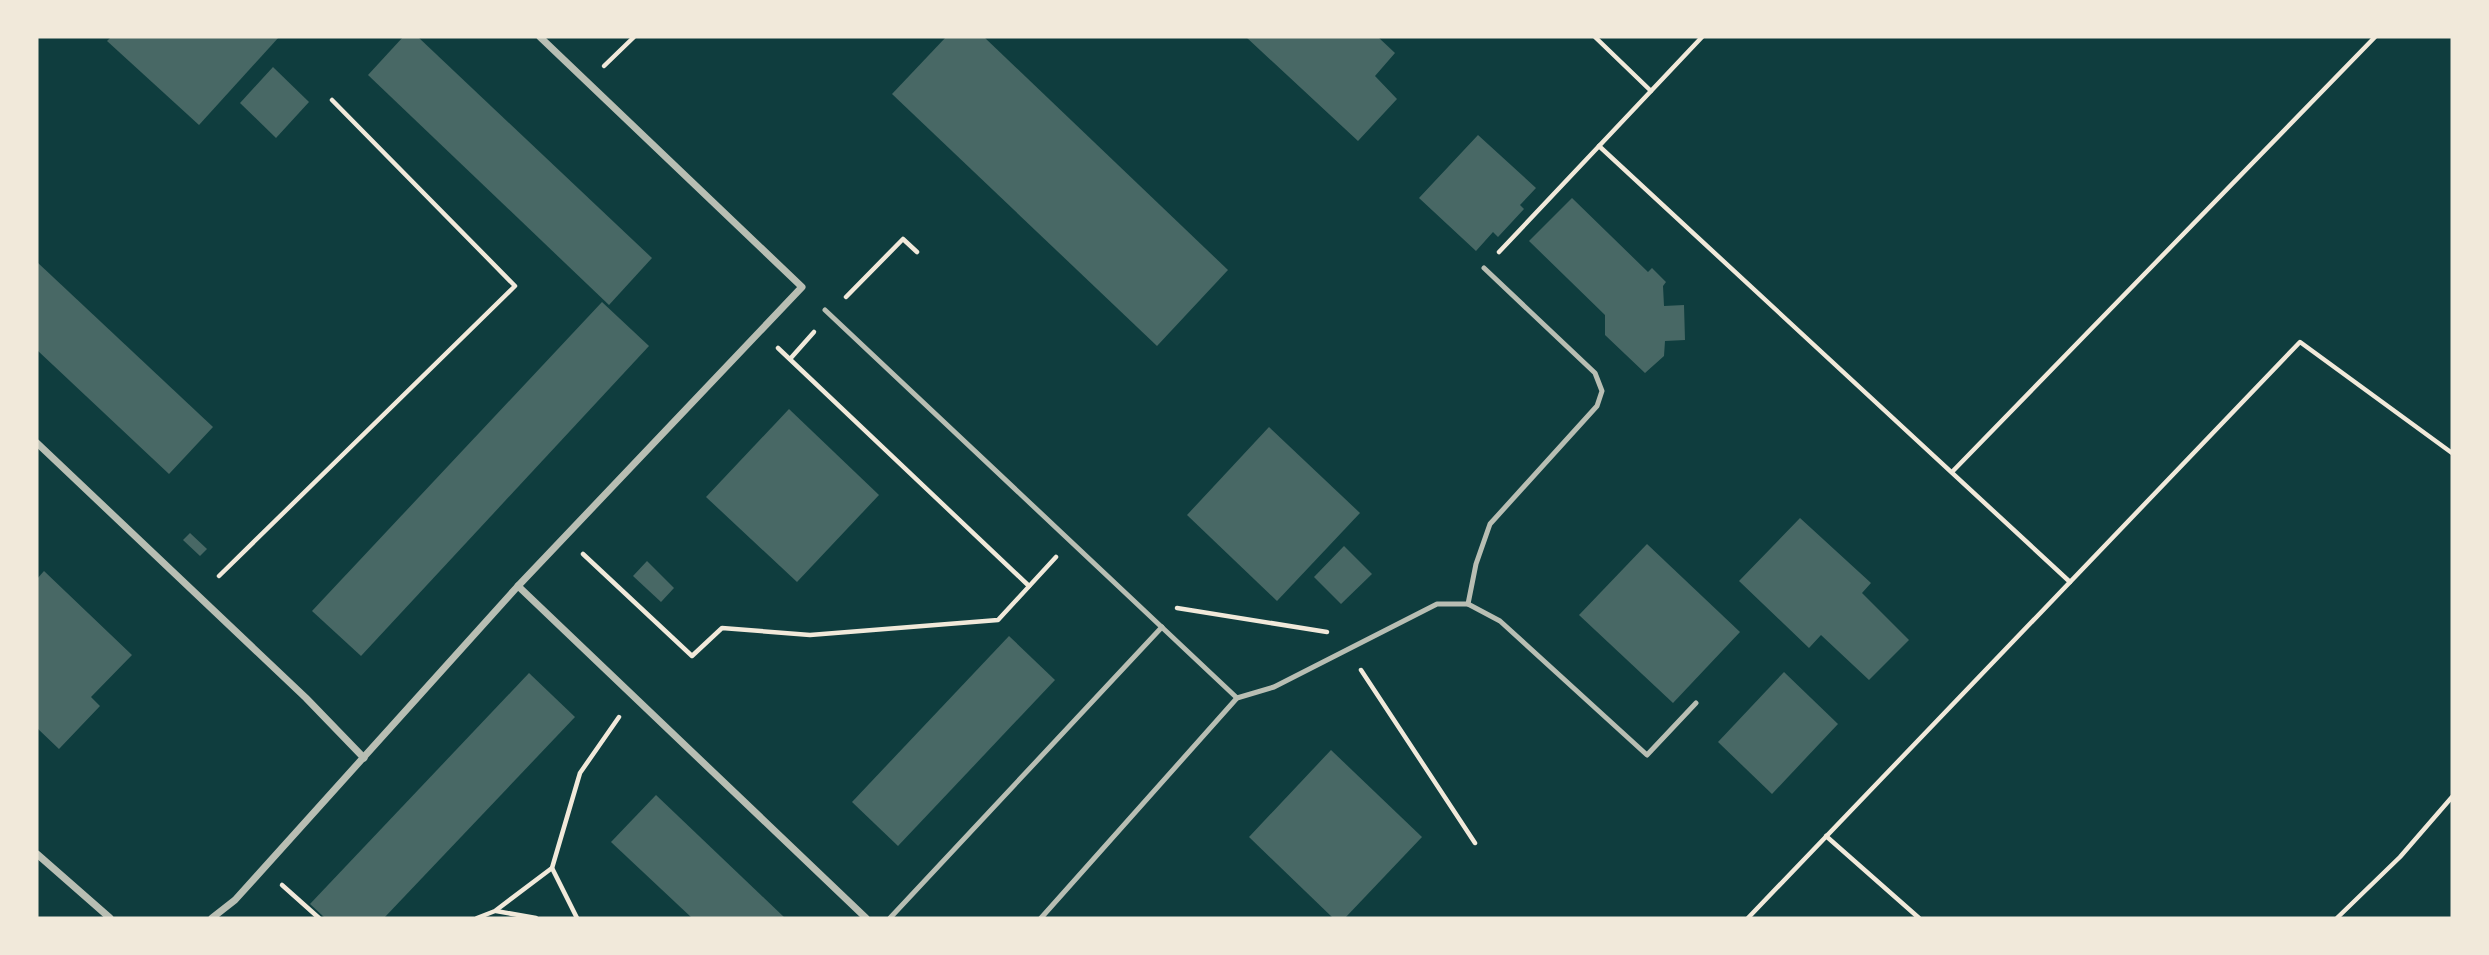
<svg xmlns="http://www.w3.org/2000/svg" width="2489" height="955" font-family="Roboto,sans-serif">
  <rect width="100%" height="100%" fill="#0f3d3e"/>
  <g fill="#486865">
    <polygon points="111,37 279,37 199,125 107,41"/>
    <polygon points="403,37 418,37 652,258 609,305 368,75"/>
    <polygon points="946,37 984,37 1228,270 1157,346 892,94"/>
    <polygon points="1246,37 1378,37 1395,53 1375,76 1397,99 1358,141"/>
    <polygon points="273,67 309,102 276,138 240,103"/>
    <polygon points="1478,135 1536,188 1520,205 1524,209 1498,237 1493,232 1476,251 1419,198"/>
    <polygon points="1572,198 1648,272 1652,268 1666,282 1663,286 1664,306 1684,305 1685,340 1665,341 1664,356 1645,373 1605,335 1605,315 1529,241"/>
    <polygon points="37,262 213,427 169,474 37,350"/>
    <polygon points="602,302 649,346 361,656 312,611"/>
    <polygon points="789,409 879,495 797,582 706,497"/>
    <polygon points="1269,427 1360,513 1277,601 1187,515"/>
    <polygon points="1800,518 1871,583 1862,593 1909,640 1869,680 1821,635 1809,648 1739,581"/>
    <polygon points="190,533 207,549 200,556 183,540"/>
    <polygon points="1647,544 1740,632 1673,703 1579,615"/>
    <polygon points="1344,546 1372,574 1341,604 1314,577"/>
    <polygon points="647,561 674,588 661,602 633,576"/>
    <polygon points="44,571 132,655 91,697 100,706 59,749 37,728 37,579"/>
    <polygon points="1009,636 1055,680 898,846 852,802"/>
    <polygon points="1784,672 1838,724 1772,794 1718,742"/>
    <polygon points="529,673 575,717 384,918 325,918 310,904"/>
    <polygon points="1331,750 1422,837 1345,918 1333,918 1249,837"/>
    <polygon points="656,795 785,918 692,918 611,842"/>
  </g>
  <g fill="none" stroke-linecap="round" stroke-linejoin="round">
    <g stroke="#f1e9da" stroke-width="4.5">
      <polyline points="1595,37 1651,91"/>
      <polyline points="604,66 634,37"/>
      <polyline points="1599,146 2070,582"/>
      <polyline points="1499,252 1702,37"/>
      <polyline points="846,297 903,239 917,252"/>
      <polyline points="778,348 1029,586"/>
      <polyline points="790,359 814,332"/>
      <polyline points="1952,472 2375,37"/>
      <polyline points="583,554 692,656 722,628 810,635 998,620 1056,557"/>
      <polyline points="219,576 515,286 332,100"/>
      <polyline points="1177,608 1327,632"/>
      <polyline points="1361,670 1475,843"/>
      <polyline points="1826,836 1919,918"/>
      <polyline points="282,885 319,918"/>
      <polyline points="496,911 536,918"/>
      <polyline points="477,918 495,911 552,868"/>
      <polyline points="577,918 552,868 580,773 619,717"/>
      <polyline points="1748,918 2300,342 2452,453"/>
      <polyline points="2337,918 2400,857 2452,797"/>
    </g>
    <g stroke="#b8beb3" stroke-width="5">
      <polyline points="825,310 1237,698"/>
      <polyline points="1468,604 1476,564 1490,524 1597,406 1602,391 1595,373 1484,268"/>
      <polyline points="890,918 1162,627"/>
      <polyline points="1041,918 1237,698 1274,687 1437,604 1468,604 1500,621 1647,755 1696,703"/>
    </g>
    <g stroke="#b8beb3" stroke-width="7">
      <polyline points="37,443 306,698 364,758"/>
      <polyline points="518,586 866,918"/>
      <polyline points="37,854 110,918"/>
      <polyline points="212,918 235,900 518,586 802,287 540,37"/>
    </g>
  </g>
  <rect width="2489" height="955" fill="none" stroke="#f1e9da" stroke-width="77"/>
</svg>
